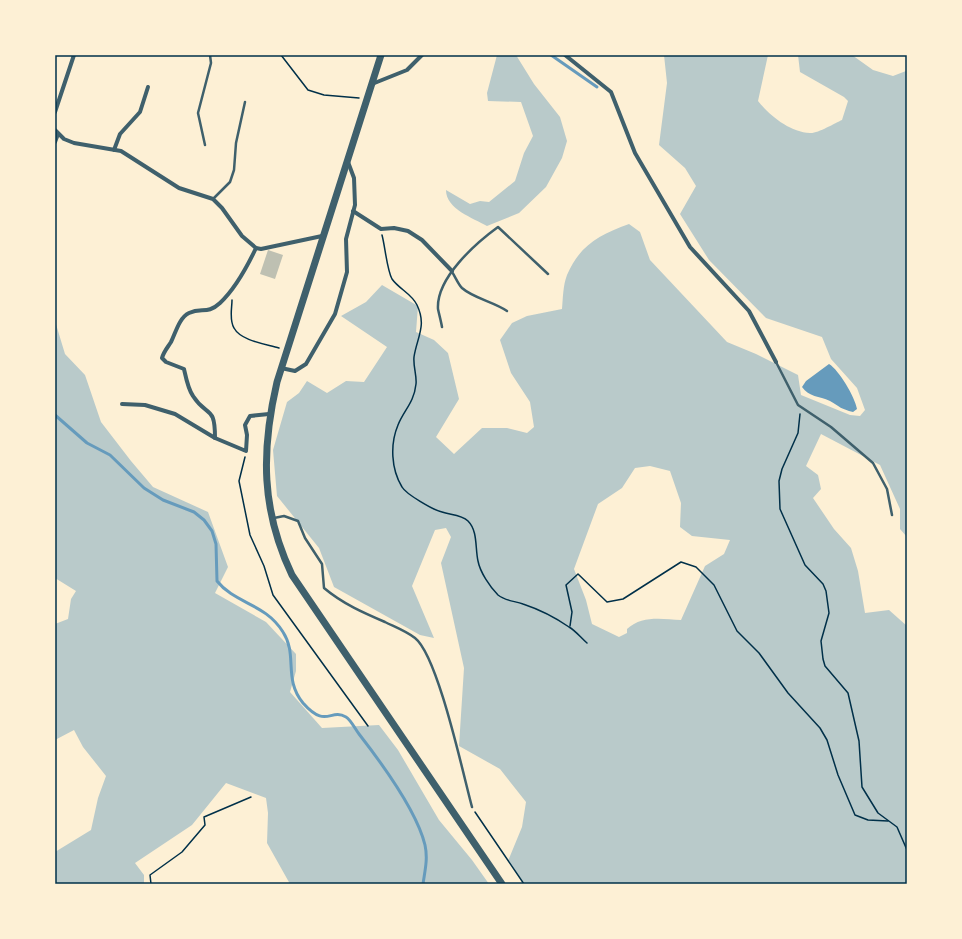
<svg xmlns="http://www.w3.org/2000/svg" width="962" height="939" font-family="'Playfair Display',serif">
  <rect width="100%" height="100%" fill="#fdf0d5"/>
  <g fill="#b9caca" fill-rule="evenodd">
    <path d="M497,55H516L534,84L560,117L567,141L562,158L546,187L519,213L487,226C473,218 446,209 446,190L470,204L480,201L489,202L515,181L524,153L533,136L521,102L488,101L487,93Z"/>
    <path d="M664,55H768L758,101C770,116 790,132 810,133C817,134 835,123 842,120L848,101L844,97L800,72L798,55H852L873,70L893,76L906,71L907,64V537L900,529V509L880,465L821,434L806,466L818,475L821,489L813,498L834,529L851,548L858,571L865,613L889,610L907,626V884H525L508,861L522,827L526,802L500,769L459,746L464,668L441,563L451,537L446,528L435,530L412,586L434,638L420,635L334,587L319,548L277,496L273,450L287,402L299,393L307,381L327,393L346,381L364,382L387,347L341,316L366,302L382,285L418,306L416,332L434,340L448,353L459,399L436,437L454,454L482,428H507L527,433L534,427L530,402L511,373L500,340L512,323L527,316L562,309C563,298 563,285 567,275C580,245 599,235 629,224L640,232L650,260L727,342L756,354L798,375L801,395L850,415L860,416L865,410L857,388L831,359L822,337L766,318L709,260L680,214L696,186L685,168L659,145L667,83ZM650,466L670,471L681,503L680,527L692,536L730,540L724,554L705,566L681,620C662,619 642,615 627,629V633L619,637L592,624L586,600L574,569L598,504L622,488L635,468Z"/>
    <polygon points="55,321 65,354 85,375 101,422 131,461 153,487 208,512 228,567 215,593 266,622 296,654 296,671 290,692 322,728 379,725 398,750 439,820 472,860 489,884 290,884 267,843 268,813 266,798 226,783 192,825 135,863 144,875 144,884 55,884 55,852 91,830 98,798 106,776 83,747 74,730 55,740 55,624 68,619 71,599 76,591 55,578"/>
  </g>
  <path fill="#669bbc" d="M829,364C839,370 855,397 857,409L853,412C841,409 840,407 830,401C819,396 809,397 802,387L806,381Z"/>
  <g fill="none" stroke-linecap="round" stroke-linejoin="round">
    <g stroke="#669bbc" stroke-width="3">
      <polyline points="551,55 597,87"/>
      <path d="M55,415L87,443L110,455L144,488L163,500L194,512L204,520L212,531L216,544L217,581C235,604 265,603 283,632C298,655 283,679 303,703C326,729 330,708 346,717C351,720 355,729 359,734C380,761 417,812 425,845C428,859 425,870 423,884"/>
    </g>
  </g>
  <polygon fill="#bec0b2" points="268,250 283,255 275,279 260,274"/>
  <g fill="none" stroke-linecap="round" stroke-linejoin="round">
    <g stroke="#003049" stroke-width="1.5">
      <polyline points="239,55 241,55"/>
      <polyline points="281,55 308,90 324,95 359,98"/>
      <path d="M382,235C385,246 387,270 392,279C399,289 412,294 417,305C427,326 417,337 414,357C413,366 417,376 416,384C414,403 404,410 398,425C390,444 391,469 402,487C406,494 433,510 442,512C450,515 461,514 468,521C478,531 475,548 478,561C480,572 490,587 498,595C505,601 515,601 523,604C538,609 556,618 569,627C576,631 581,638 587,643"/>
      <path d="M232,300C232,308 229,320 234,328C241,341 266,344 279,348"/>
      <polyline points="800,414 798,433 782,469 779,481 780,509 805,565 823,584 826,591 829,613 821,641 823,659 825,666 848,693 859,741 862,787 878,813 897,827 907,850"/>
      <polyline points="245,457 239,481 250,535 264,566 273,595 368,726"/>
      <polyline points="570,626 572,612 566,585 578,574 607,602 623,599 681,562 696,567 714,585 737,631 759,653 788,693 820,728 827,740 838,775 855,815 868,820 888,821"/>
      <polyline points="475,812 524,884"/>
      <polyline points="151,884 150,875 182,852 205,825 204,817 251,797"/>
    </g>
    <g stroke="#3f606c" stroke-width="2.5">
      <polyline points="205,145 198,113 211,63 210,55"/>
      <polyline points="213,199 230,182 234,170 236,143 245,102"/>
      <path d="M452,272C455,276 458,284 462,288C473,298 494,302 507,311"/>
      <path d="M442,327C441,321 439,314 438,309C436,278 476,243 498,227L548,274"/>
      <polyline points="776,362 798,405 831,427 873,463 887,489 892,515"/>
      <path d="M274,518L284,516L298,521L305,538L322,564L324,588C343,604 364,613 385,622C395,627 406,631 415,638C438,656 463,774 472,807"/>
    </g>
    <g stroke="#3f606c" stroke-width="4">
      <polyline points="565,55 611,92 635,153 690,247 749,311 776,362"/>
      <polyline points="372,84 407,70 422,55"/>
      <polyline points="55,112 74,55"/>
      <polyline points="55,130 64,139 74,143 121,151 179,188 213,199 222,208 242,236 256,248 261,249 322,236"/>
      <polyline points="55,142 58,134"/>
      <polyline points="114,150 120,134 140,112 148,87"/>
      <polyline points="353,211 381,229 394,228 408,231 422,240 452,271"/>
      <polyline points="281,368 295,371 306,364 335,314 347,272 346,239 355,205 354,178 348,162"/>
      <polyline points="122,404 145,405 175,414 215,438 246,451 247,435 245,425 250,416 269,414"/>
      <path d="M215,438C215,404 207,418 193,396C188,389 186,378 184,369L166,362L162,358C164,351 168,347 171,342C176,332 179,318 189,313C202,307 207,315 220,303C236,288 247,267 256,248"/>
    </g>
    <path stroke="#3f606c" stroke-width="7" d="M381,55L277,382C261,451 261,510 292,575L502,884"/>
  </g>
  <rect width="962" height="939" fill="none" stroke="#fdf0d5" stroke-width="112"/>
  <rect x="56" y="56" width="850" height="827" fill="none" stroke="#003049" stroke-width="1.5"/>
</svg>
